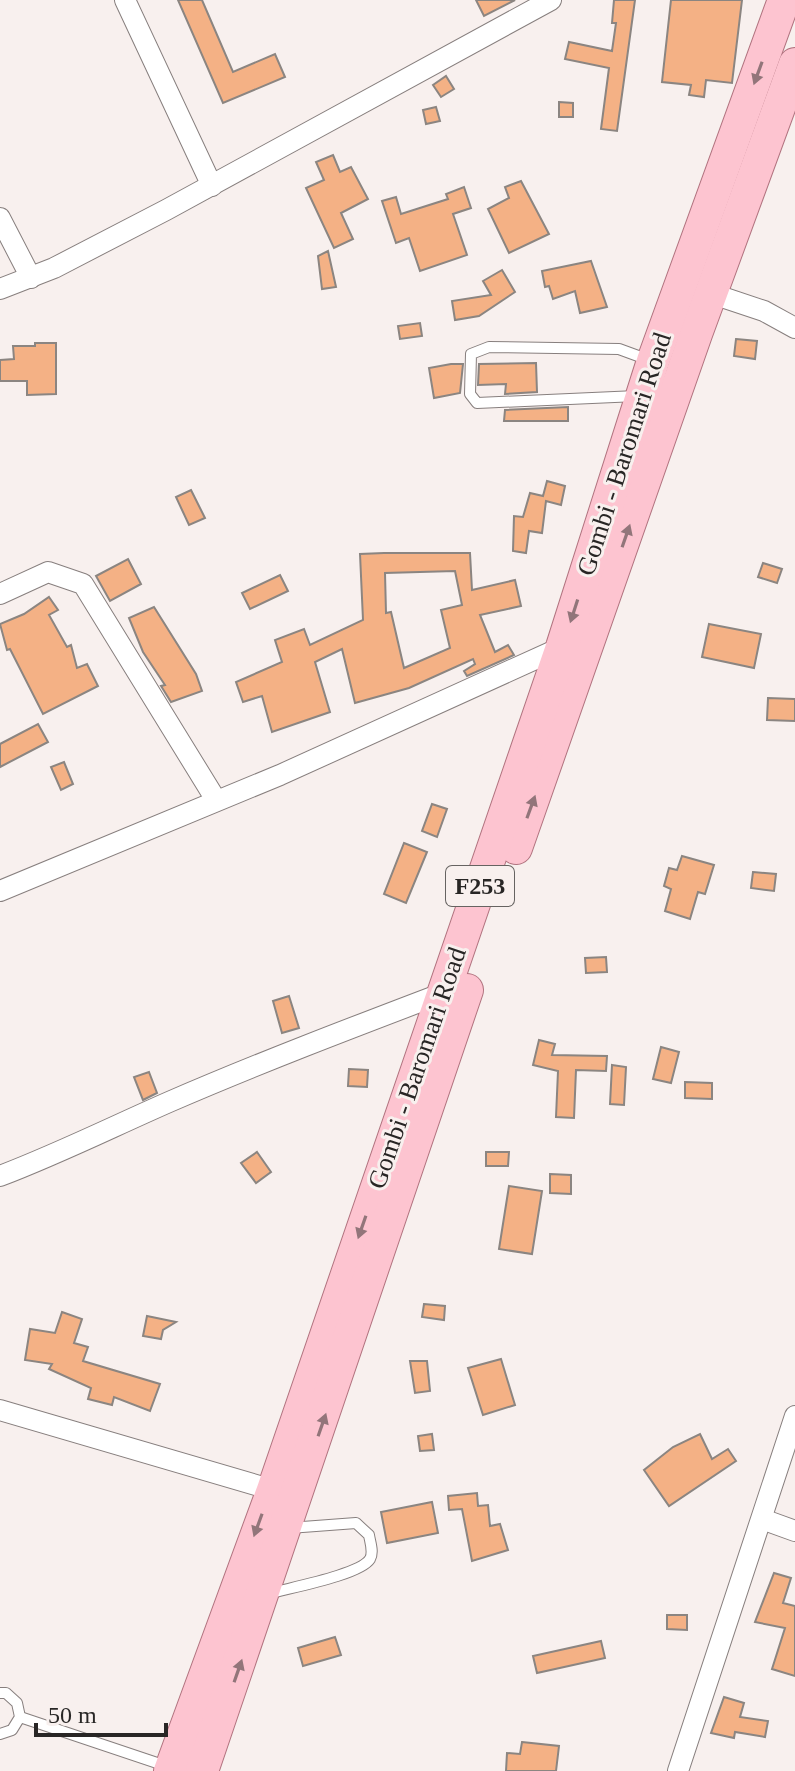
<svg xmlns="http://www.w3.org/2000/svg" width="795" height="1771" font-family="'Times New Roman',serif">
  <rect width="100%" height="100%" fill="#f8f0ee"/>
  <g fill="#f4b185" stroke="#8b8581" stroke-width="2" fill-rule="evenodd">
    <polygon points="178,0 202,0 233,72 275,54 285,77 223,103"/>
    <polygon points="476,0 515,0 484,16"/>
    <polygon points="614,0 635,0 617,131 601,129 609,68 565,59 569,42 612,51 616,23 612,23"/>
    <polygon points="671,0 742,0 732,83 706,80 704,97 689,95 691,85 662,82"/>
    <polygon points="446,76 454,89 441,97 433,85"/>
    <polygon points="559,102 573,103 573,117 559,117"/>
    <polygon points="436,107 440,121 426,124 423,110"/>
    <polygon points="333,155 340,172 351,167 368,199 341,213 353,239 334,248 306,188 324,180 316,162"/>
    <polygon points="521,181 549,234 509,253 488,209 509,198 505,187"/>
    <polygon points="464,187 471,208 453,214 467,255 420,271 409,238 396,243 382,201 396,197 401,214 448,199 446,194"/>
    <polygon points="328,251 336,287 322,289 318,256"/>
    <polygon points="591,261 607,307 580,313 575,291 553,299 549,286 545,287 542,271"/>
    <polygon points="502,270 515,292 479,316 455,320 452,301 491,295 483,281"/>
    <polygon points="420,323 422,336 400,339 398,326"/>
    <polygon points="736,339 757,341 755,359 734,356"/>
    <polygon points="35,343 56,343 56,394 27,395 27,381 0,381 0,360 14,359 13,346 35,346"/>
    <polygon points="536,363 537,392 505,394 506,384 478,385 479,364"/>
    <polygon points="451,364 463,364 460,393 434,398 429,368"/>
    <polygon points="568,407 568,421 504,421 505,410"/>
    <polygon points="547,481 565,486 561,505 546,501 542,533 529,531 526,553 513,551 514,516 523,517 530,493 543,496"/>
    <polygon points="191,490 205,518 189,525 176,497"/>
    <path d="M384,553H470L472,590L515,580L521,606L480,615L495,652L508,645L514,655L467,676L464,671L475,664L473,659L409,688L355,703L342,649L315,662L330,712L272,732L262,696L243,702L236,682L282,662L275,640L304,629L310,645L363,620L360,554ZM455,571L462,605L441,610L450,648L404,668L391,612L386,613L385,573Z"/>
    <polygon points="128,559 141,584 110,601 96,576"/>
    <polygon points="763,563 782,569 777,583 758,577"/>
    <polygon points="280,575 288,591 250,609 242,593"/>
    <polygon points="49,597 58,610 49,615 67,647 71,645 77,668 87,664 98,686 43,714 10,649 7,650 0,624 24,614"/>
    <polygon points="154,607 196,674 202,691 171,702 161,686 165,685 143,652 129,618"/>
    <polygon points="709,624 761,634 754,668 702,657"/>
    <polygon points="768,698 795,699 795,721 767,720"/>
    <polygon points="38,724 48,742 0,767 0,744"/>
    <polygon points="64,762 73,784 61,790 51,767"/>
    <polygon points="432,804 447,809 437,837 422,831"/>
    <polygon points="404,843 427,852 406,903 384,894"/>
    <polygon points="682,856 714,865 705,894 698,892 690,919 665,911 671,889 664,886 669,868 677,870"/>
    <polygon points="753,872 776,874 774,891 751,888"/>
    <polygon points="606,957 607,972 586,973 585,958"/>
    <polygon points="289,996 299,1028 282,1033 273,1001"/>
    <polygon points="539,1040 555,1044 552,1055 607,1056 606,1071 576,1070 574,1118 556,1117 558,1071 533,1065"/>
    <polygon points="661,1047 679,1052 671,1083 653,1079"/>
    <polygon points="612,1065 626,1067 624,1105 610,1104"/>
    <polygon points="349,1069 368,1070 367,1087 348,1086"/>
    <polygon points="149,1072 157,1093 143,1100 134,1077"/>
    <polygon points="685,1082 712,1083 712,1099 685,1098"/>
    <polygon points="257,1152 271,1172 256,1183 241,1163"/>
    <polygon points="486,1152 509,1152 508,1166 486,1166"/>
    <polygon points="550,1174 571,1175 571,1194 550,1193"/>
    <polygon points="509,1186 542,1191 532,1254 499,1249"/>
    <polygon points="424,1304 445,1306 444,1320 422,1317"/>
    <polygon points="62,1312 82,1319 74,1343 88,1347 83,1361 160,1384 150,1411 114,1397 112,1405 88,1399 91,1388 49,1369 52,1364 25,1360 30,1329 55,1333"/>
    <polygon points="147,1316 176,1322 163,1330 161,1339 143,1336"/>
    <polygon points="501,1359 515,1405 483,1415 468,1368"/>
    <polygon points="410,1361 427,1361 430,1391 415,1393"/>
    <polygon points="432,1434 434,1450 420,1451 418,1436"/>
    <polygon points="700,1434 712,1459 728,1449 736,1461 669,1506 644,1470 673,1447"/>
    <polygon points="477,1493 478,1506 488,1505 490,1526 500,1524 508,1550 472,1561 462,1509 449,1510 448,1496"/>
    <polygon points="432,1502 438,1533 387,1543 381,1512"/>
    <polygon points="774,1573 791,1578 783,1603 795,1606 795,1676 772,1669 785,1628 755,1622"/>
    <polygon points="667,1615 687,1615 687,1630 667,1629"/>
    <polygon points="335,1637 341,1655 303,1666 298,1648"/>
    <polygon points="601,1641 605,1658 537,1673 533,1656"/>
    <polygon points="724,1697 744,1703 740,1717 768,1721 765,1737 735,1732 734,1738 711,1733"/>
    <polygon points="522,1742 559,1746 556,1771 506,1771 507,1753 520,1754"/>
  </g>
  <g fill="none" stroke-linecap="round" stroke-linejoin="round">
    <defs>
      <g id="lane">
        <polyline points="637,396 477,403 470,394 471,354 489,347 619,349 649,360"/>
        <path d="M268,1594C288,1588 360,1575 370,1559C374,1552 370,1542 369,1535L356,1523L289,1528"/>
        <polyline points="0,1693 6,1693 17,1703 20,1717 12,1730 0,1734"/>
        <polyline points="20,1717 166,1766"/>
      </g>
      <g id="street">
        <polyline points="125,0 212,186"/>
        <polyline points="0,218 31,278"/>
        <polyline points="0,289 54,268 166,210 551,0"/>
        <polyline points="713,294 764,311 795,328"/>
        <polyline points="0,594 48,572 83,584 216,800"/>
        <polyline points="0,891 280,775 562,647"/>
        <path d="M0,1176C58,1154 112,1127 169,1102C259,1063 351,1028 443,993"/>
        <polyline points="0,1410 273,1490"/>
        <polyline points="762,1519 795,1531"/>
        <polyline points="678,1771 795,1416"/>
      </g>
      <g id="primary">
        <polyline points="516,848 696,334 795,64"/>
        <polyline points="170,1771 273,1490 562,647 653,361 784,0"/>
        <polyline points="202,1771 467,990"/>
      </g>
    </defs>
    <use href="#lane" stroke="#877f7e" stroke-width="12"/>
    <use href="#street" stroke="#877f7e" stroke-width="22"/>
    <use href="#primary" stroke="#b1737f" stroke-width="34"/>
    <use href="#lane" stroke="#fff" stroke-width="10"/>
    <use href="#street" stroke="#fff" stroke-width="20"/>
    <use href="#primary" stroke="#fdc4d0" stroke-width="32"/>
  </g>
  <defs><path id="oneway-solid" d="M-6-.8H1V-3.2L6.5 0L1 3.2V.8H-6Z" transform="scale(2)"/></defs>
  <g fill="#92757a">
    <use href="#oneway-solid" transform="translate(758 73) rotate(110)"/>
    <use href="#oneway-solid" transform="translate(626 536) rotate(-71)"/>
    <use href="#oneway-solid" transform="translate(574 611) rotate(108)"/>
    <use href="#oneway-solid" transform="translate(531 807) rotate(-70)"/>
    <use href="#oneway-solid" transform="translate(362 1227) rotate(109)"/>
    <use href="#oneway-solid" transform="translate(322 1425) rotate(-71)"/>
    <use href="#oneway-solid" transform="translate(258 1525) rotate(110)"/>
    <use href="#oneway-solid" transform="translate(238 1671) rotate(-71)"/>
  </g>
  <g text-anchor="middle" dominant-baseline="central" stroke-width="6" stroke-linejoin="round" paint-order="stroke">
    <rect fill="#f8f0ee" stroke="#666361" stroke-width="2" x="446" y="866" width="68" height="40" rx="6"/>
    <g font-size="24" font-weight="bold" fill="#282625">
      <text x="480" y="886">F253</text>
    </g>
    <g font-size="26" fill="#282625" stroke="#f8f0ee">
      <text transform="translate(624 454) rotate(-72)">Gombi - Baromari Road</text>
      <text transform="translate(417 1068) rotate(-71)">Gombi - Baromari Road</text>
    </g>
  </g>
  <path d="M36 1723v12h130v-12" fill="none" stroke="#282625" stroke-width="4"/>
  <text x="48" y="1723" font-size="24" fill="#282625" stroke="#f8f0ee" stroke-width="6" paint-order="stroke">50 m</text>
</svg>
